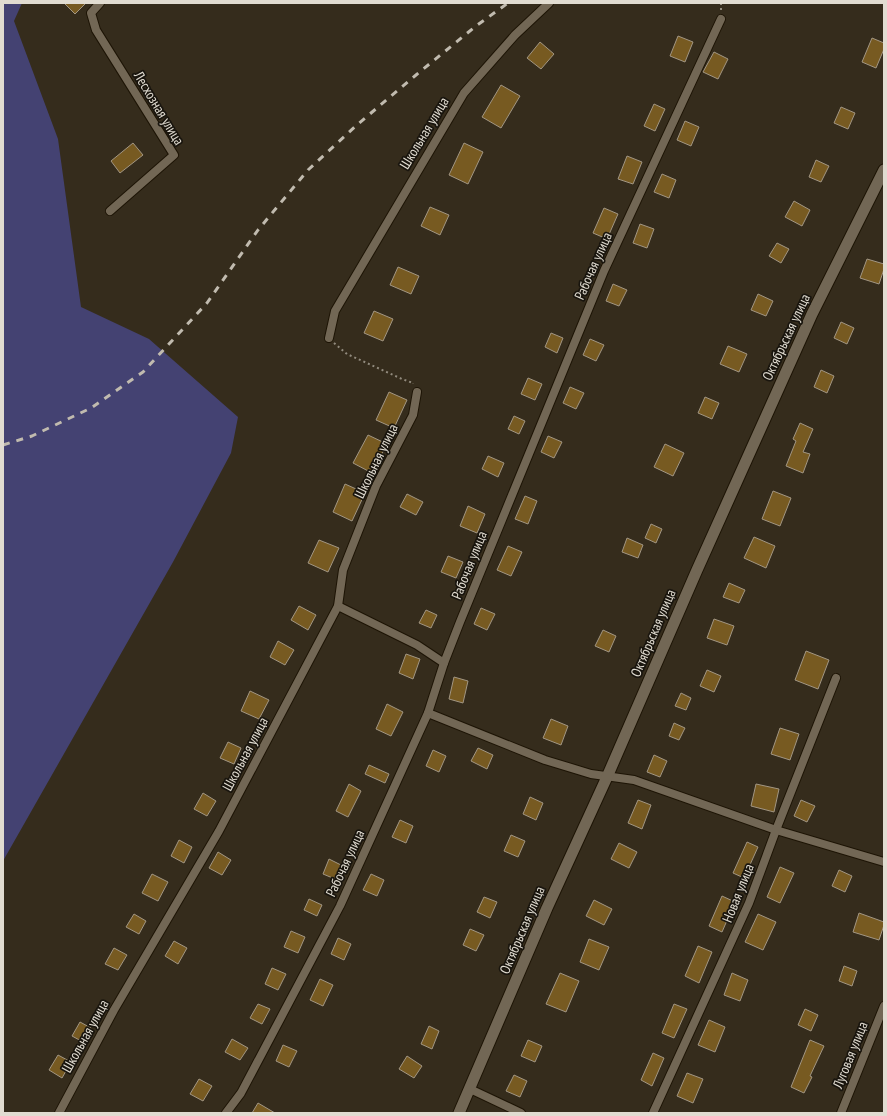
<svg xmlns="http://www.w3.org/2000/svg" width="887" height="1116" font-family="'PT Sans Narrow',sans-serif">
  <rect width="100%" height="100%" fill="#352c1c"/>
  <polygon fill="#444272" points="3,3 22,3 14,21 58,139 81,307 149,339 238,417 231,453 173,562 3,861"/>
  <g fill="#775a21" stroke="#a29683">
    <polygon points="64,3 86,3 75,14"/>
    <polygon points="678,36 693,42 685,62 670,56"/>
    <polygon points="872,38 884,43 884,49 876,68 862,62"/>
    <polygon points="540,42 554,54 541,69 527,58"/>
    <polygon points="714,52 728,59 718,79 703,72"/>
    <polygon points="501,85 520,96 501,128 482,117"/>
    <polygon points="654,104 665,109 655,131 644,126"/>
    <polygon points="841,107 855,113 848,129 834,123"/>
    <polygon points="685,121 699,127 691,146 677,140"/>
    <polygon points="133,143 143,155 120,173 111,161"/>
    <polygon points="464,143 483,152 468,184 449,175"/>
    <polygon points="627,156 642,162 633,184 618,179"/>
    <polygon points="816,160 829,166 821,182 809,177"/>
    <polygon points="662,174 676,180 669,198 654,192"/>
    <polygon points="794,201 810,210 802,226 785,217"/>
    <polygon points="430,207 449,215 440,235 421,226"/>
    <polygon points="604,208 618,214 607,239 593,233"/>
    <polygon points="640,224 654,229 647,248 633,243"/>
    <polygon points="777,243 789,249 781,263 769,256"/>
    <polygon points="867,259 884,264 884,269 879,284 860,278"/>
    <polygon points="398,267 419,276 411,294 390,285"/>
    <polygon points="613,284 627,290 619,306 606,301"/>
    <polygon points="758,294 773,301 766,316 751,310"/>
    <polygon points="374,311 393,319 383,341 364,333"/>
    <polygon points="841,322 854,328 847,344 834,338"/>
    <polygon points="551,333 563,338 557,353 545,347"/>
    <polygon points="590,339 604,345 596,361 583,355"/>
    <polygon points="728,346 747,354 739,372 720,364"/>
    <polygon points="821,370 834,376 827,393 814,387"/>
    <polygon points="528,378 542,384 535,400 521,394"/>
    <polygon points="570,387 584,393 576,409 563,403"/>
    <polygon points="389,392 407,400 394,428 376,420"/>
    <polygon points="705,397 719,403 712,419 698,413"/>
    <polygon points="514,416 525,421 519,434 508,429"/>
    <polygon points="800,423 813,429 803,452 810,454 803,473 786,466 796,441 793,439"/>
    <polygon points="368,435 387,444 372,473 353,463"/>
    <polygon points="548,436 562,442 554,458 541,452"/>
    <polygon points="665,444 684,453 673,476 654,467"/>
    <polygon points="488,456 504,463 498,477 482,469"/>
    <polygon points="345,484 365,493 352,521 333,512"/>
    <polygon points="773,491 791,498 780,526 762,519"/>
    <polygon points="407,494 423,502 416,515 400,507"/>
    <polygon points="525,496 537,501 528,524 515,519"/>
    <polygon points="468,506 485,514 477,533 460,526"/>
    <polygon points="651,524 662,529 656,543 645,538"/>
    <polygon points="754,537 775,546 766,568 744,558"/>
    <polygon points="627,538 643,545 638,558 622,552"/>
    <polygon points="319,540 339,548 328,572 308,563"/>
    <polygon points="508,546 522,552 511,576 497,570"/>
    <polygon points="448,556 463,562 456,578 441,572"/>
    <polygon points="729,583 745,590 739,603 723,597"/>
    <polygon points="299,606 316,615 308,630 291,620"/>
    <polygon points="481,608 495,614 487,630 474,624"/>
    <polygon points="426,610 437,615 431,628 419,623"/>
    <polygon points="714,619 734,626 727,645 707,638"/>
    <polygon points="603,630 616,636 609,652 595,646"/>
    <polygon points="278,641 294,650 285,665 270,657"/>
    <polygon points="806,651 829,660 818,689 795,680"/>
    <polygon points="406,654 420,659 413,679 399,673"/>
    <polygon points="707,670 721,676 714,692 700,686"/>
    <polygon points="454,677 468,681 463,703 449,699"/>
    <polygon points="250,691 269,700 259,719 241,711"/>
    <polygon points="681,693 691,698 686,710 675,706"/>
    <polygon points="387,704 403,712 391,736 376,729"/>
    <polygon points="551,719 568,726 561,745 543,738"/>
    <polygon points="674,723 685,728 679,740 669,736"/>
    <polygon points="780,728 799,734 790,760 771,754"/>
    <polygon points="228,742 241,748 234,764 220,758"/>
    <polygon points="478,748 493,755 487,769 471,761"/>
    <polygon points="433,750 446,756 439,772 426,766"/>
    <polygon points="654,755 667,761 660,777 647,772"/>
    <polygon points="369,765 389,774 385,783 365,774"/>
    <polygon points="349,784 361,791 348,817 336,811"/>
    <polygon points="756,784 779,789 774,812 751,806"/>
    <polygon points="203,793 216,801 207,816 194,809"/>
    <polygon points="530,797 543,803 536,820 523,814"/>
    <polygon points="638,800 651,805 642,829 628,823"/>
    <polygon points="801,800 815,806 807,822 794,816"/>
    <polygon points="400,820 413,826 406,843 392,837"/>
    <polygon points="511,835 525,841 518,857 504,851"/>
    <polygon points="179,840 192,847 184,863 171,856"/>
    <polygon points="747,842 758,847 744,878 733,873"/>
    <polygon points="619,843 637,852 629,868 611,859"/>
    <polygon points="218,852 231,860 222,875 209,868"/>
    <polygon points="329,859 341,865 335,879 323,874"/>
    <polygon points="780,867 794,873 780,903 767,897"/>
    <polygon points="839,870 852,876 845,892 832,886"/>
    <polygon points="152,874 168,882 158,901 142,893"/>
    <polygon points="371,874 384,880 377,896 363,890"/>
    <polygon points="722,896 735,902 722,932 709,926"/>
    <polygon points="484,897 497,902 490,918 477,912"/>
    <polygon points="309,899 322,905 317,916 304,910"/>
    <polygon points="594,900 612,909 604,925 586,916"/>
    <polygon points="859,913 884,922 884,925 879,940 853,932"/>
    <polygon points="134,914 146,921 139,934 126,927"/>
    <polygon points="758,914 776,922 763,950 745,942"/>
    <polygon points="470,929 484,935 476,951 463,945"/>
    <polygon points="291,931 305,937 298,953 284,947"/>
    <polygon points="338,938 351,944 344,960 331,954"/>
    <polygon points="589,939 609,947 599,970 580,962"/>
    <polygon points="174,941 187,948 178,964 165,956"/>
    <polygon points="698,946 712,952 699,983 685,976"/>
    <polygon points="114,948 127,955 118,970 105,964"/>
    <polygon points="844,966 857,971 852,986 839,981"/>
    <polygon points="272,968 286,974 278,990 265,984"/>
    <polygon points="560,973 579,981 566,1012 546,1004"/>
    <polygon points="732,973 748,980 740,1001 724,995"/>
    <polygon points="320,979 333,985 323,1006 310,1000"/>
    <polygon points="258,1004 270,1009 262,1024 250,1018"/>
    <polygon points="674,1004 687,1009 674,1038 662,1033"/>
    <polygon points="805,1009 818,1015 811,1031 798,1025"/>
    <polygon points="709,1020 725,1027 715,1052 698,1045"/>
    <polygon points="80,1022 91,1028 83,1042 72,1036"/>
    <polygon points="429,1026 439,1031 432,1049 421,1044"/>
    <polygon points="232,1039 248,1048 240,1060 225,1052"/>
    <polygon points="528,1040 542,1046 535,1062 521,1056"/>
    <polygon points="810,1040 824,1046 810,1076 812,1077 804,1093 791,1087"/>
    <polygon points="283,1045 297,1051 289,1067 276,1061"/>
    <polygon points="653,1053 664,1058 652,1086 641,1080"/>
    <polygon points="58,1055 71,1062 62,1078 49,1070"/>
    <polygon points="407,1056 422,1066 414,1078 399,1069"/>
    <polygon points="687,1073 703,1079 693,1103 677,1096"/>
    <polygon points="514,1075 527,1081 520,1097 506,1091"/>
    <polygon points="199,1079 212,1086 203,1101 190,1094"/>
    <polygon points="258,1103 275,1113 252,1113"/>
  </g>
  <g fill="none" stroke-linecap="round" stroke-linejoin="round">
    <defs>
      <g id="minor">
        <polyline points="100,3 91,13 96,30 174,155 110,211"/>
        <polyline points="329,338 335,311 464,93 515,35 549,3"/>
        <polyline points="338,606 417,645 444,663"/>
        <polyline points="428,713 545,760 591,774 634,780 776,830 884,862"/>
        <polyline points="470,1089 521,1113"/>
        <polyline points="59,1113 114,1010 219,831 338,606 343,570 376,486 413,415 417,392"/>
        <polyline points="226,1113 241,1093 340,906 428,713 444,663 460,622 604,271 721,19"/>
        <polyline points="653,1113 749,903 776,830 836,678"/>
        <polyline points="841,1113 884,1006"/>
      </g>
      <polyline id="tertiary" points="459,1113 547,908 607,777 697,570 812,314 884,170"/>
    </defs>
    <use href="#minor" stroke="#1d1405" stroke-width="10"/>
    <use href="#tertiary" stroke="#1d1405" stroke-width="13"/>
    <g stroke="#928b7e" stroke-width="2" stroke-dasharray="2 3" stroke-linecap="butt">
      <polyline points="721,10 721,3"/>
      <polyline points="334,343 347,354 402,379 413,383 413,384"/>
    </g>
    <use href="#minor" stroke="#726755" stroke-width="8"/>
    <use href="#tertiary" stroke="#726755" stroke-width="11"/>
    <polyline stroke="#c1bbaf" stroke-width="3" stroke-dasharray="7 7" stroke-linecap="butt" points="3,445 32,436 91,408 143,372 207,303 258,230 308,170 358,124 416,75 476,26 508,3"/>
  </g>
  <g text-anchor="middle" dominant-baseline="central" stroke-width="3.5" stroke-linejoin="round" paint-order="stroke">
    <g font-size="14" fill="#e1dcd1" stroke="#19150e">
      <text transform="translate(159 108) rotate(59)">Лесхозная улица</text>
      <text transform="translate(424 133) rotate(-59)">Школьная улица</text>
      <text transform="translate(593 266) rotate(-66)">Рабочая улица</text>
      <text transform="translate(786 337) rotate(-65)">Октябрьская улица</text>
      <text transform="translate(376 461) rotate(-64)">Школьная улица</text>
      <text transform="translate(469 565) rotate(-68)">Рабочая улица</text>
      <text transform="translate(653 633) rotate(-67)">Октябрьская улица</text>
      <text transform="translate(245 754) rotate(-62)">Школьная улица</text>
      <text transform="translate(345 863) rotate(-65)">Рабочая улица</text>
      <text transform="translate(738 893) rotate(-68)">Новая улица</text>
      <text transform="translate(522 930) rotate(-67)">Октябрьская улица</text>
      <text transform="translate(85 1036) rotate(-61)">Школьная улица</text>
      <text transform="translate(850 1055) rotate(-68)">Луговая улица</text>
    </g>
  </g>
  <rect width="887" height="1116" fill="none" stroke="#e1dcd1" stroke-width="8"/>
</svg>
